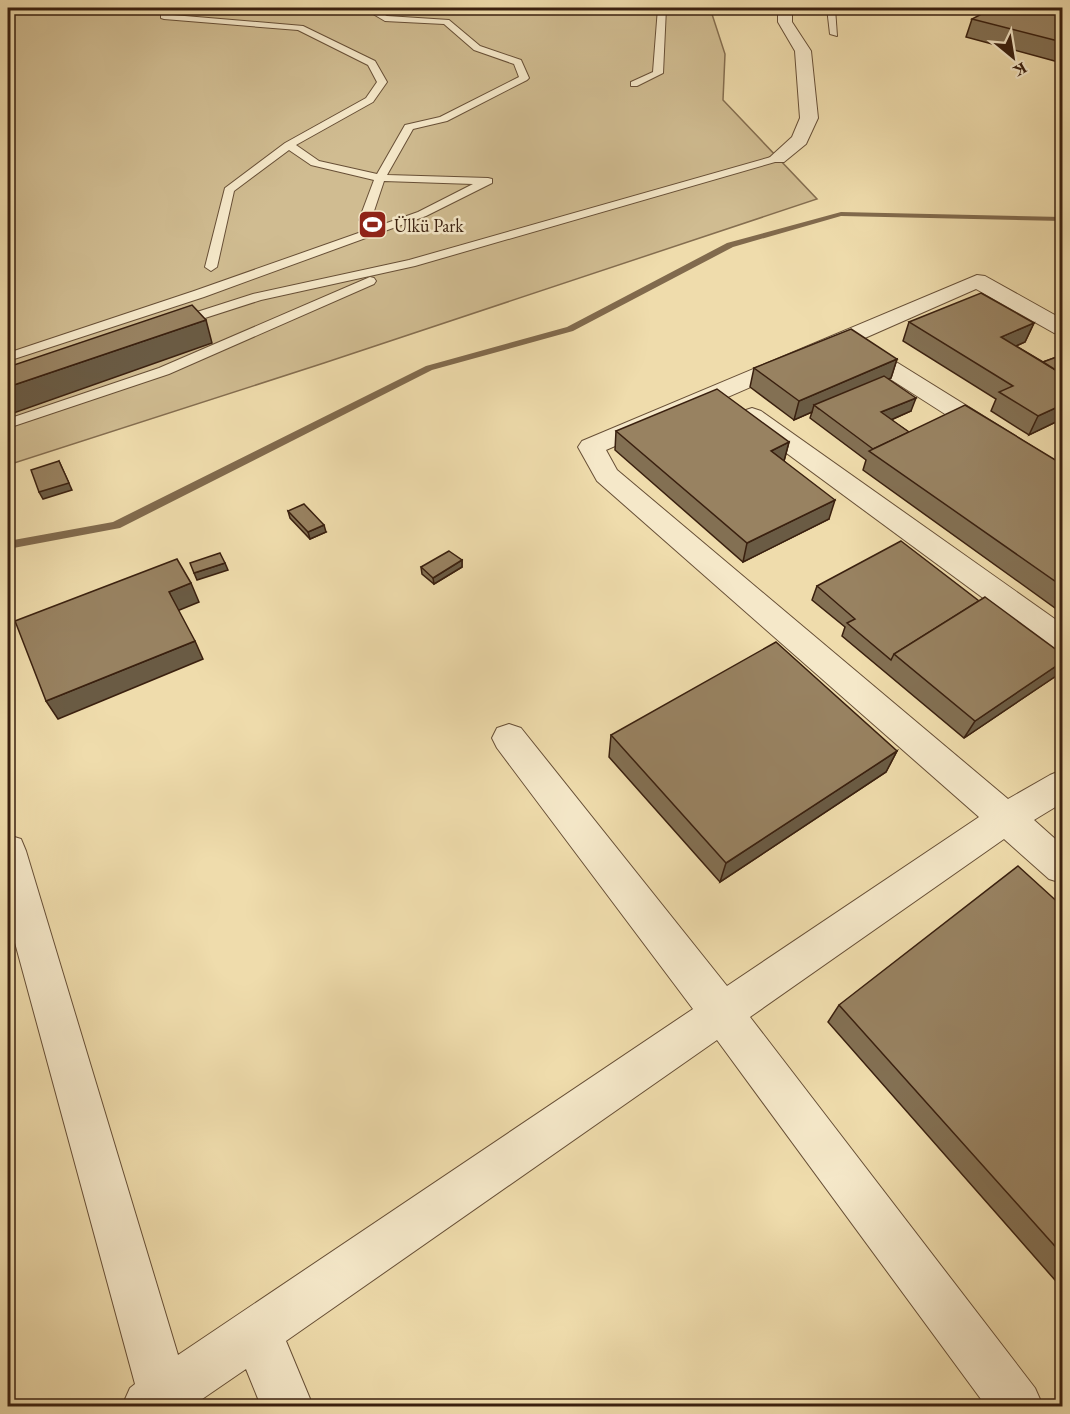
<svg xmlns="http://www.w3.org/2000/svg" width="1070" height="1414" font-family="'EB Garamond',serif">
  <rect width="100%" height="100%" fill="#efdcac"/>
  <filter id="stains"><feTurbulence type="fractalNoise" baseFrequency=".00333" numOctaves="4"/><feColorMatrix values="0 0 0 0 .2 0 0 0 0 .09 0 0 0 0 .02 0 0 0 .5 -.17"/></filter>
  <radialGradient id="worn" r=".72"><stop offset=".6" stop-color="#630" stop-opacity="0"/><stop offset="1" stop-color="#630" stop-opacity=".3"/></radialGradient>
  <polygon fill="#d0bc91" stroke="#856e50" stroke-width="1.5" points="8,8 710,8 725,54 723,100 817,199 324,363 8,465"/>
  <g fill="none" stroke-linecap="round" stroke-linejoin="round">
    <polygon fill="#816a4d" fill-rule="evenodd" points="841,212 1062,217 1062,221 841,216 733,247 573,331 432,370 120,528 8,549 8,541 113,522 426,366 567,327 727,243"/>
    <defs>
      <g id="service">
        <polygon points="363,8 372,8 387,16 449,20 480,46 521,60 529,78 527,80 447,121 413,129 387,175 488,178 492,179 492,183 426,216 204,297 8,361 8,353 194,291 418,212 473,184 384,181 371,220 365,224 359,220 374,180 311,165 289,150 234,191 217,267 211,271 205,267 225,188 285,143 366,98 377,82 368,65 298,30 164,19 161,18 161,14 303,26 375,61 387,82 373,102 296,145 319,161 377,174 405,125 440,117 519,77 514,64 474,50 444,24 385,21"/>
        <polygon points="658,8 666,8 663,73 637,86 631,86 631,82 653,72"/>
        <polygon points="827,8 835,8 837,36 830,34"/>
        <polygon points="778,155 782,156 782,160 415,266 261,300 177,327 170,323 172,320 253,294 409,260"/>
        <polygon points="370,277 374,278 376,281 374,284 169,374 8,428 8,419 159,368"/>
      </g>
      <g id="minor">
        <polygon points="778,8 792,8 792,22 811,51 818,118 806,144 784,162 772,162 769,158 792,137 800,118 795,51 778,22"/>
        <polygon points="977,275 985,276 1062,319 1062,335 1054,333 976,289 858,341 864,342 1062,465 1062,485 1053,483 848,352 845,346 606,450 617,470 1008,799 1050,775 1062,770 1062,803 1034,820 1062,845 1062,883 1049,879 1004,839 750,1017 1035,1388 1043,1406 986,1406 717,1040 286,1341 313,1406 261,1406 246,1369 192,1406 122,1406 130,1388 135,1384 8,917 8,835 21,839 26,851 178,1355 693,1009 497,748 492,738 497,728 509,724 521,728 727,986 979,817 597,481 578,447 582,441"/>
        <polygon points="752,408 761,411 1062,624 1062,651 1051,648 743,421 739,416 743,411"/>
      </g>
    </defs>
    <use href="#service" stroke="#674f36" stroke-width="2"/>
    <use href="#minor" stroke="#674f36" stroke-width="2"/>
    <use href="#service" fill="#f5e8c9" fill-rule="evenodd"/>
    <use href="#minor" fill="#f5e8c9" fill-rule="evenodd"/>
  </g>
  <g fill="#837053" stroke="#3a200f" stroke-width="1.5">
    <polygon points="1062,8 1062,63 966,37 972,19"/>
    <polygon points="909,322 1034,323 1025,342 1016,346 1043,362 1062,355 1062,419 1029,435 991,411 996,399 903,341"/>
    <polygon points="897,359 891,378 888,379 911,411 891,420 909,432 1062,464 1062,613 863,470 866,460 810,418 812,412 794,420 750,387 754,368"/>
    <polygon points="616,431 789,442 784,461 829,519 743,562 615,450"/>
    <polygon points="288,511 326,532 310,539 290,518"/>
    <polygon points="462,560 462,567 434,584 422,574 421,567"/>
    <polygon points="817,586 1056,676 964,738 842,636 845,627 812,600"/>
    <polygon points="611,735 897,751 886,772 720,882 609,757"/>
    <polygon points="1062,906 1062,1288 828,1022 839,1005"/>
  </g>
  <g fill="#6a5b44" stroke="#3a200f" stroke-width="1.5">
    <polygon points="206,320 212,343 8,415 8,387"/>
    <polygon points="1034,323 1025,342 993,356 1001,337"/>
    <polygon points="897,359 891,378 819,409 814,405 812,412 794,420 799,401"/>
    <polygon points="916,398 911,411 877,426 881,412"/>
    <polygon points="1062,405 1062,419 1029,435 1038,416"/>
    <polygon points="789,442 784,461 771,451"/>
    <polygon points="59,461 72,490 43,499 39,492"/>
    <polygon points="835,500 829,519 743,562 747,543"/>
    <polygon points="324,525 326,532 310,539 308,532"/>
    <polygon points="462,560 462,567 434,584 433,578"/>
    <polygon points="225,563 228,570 197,580 194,573"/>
    <polygon points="191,583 199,602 177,611 169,592"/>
    <polygon points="195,641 203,659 58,719 46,701"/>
    <polygon points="1062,662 1062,666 1056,676 964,738 975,721"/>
    <polygon points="897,751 886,772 720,882 726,863"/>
  </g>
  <g fill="#988261" stroke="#3a200f" stroke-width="1.5">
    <polygon points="993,8 1062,8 1062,42 972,19"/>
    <polygon points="981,293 1034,323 1001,337 1062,374 1062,405 1038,416 999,392 1013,386 909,322"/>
    <polygon points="192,305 206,320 8,387 8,367"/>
    <polygon points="851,329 897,359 799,401 754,368"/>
    <polygon points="1062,355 1062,374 1043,362"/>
    <polygon points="884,376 916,398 881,412 909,432 873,449 814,405"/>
    <polygon points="717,389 789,442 771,451 835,500 747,543 616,431"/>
    <polygon points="965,405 1062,464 1062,586 869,451"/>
    <polygon points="59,461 69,483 39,492 31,470"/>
    <polygon points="304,504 324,525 308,532 288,511"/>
    <polygon points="901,541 979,601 894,654 891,660 847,623 855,619 817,586"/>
    <polygon points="449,551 462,560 433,578 421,567"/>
    <polygon points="220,553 225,563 194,573 190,563"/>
    <polygon points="177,559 191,583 169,592 195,641 46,701 15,621"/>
    <polygon points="985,597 1062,654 1062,662 975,721 894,654"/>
    <polygon points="776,642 897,751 726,863 611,735"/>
    <polygon points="1018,866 1062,906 1062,1254 839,1005"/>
  </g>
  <defs>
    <symbol id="stadium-square" viewBox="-11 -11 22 22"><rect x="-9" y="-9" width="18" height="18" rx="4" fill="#8f2418" stroke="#f5e8c9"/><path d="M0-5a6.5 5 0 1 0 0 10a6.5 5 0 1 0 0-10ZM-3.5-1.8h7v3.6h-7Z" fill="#fff"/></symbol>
  </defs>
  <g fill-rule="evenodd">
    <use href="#stadium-square" x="356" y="208" width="33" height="33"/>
  </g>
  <g text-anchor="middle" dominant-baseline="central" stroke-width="5" stroke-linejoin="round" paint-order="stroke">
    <g font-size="18" fill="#3a200f" stroke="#f5e8c9" text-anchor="start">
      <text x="394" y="225">Ülkü Park</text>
    </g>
  </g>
  <rect width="1070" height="1414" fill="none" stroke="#efdcac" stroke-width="30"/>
  <rect x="9" y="9" width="1052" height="1396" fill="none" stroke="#3a200f" stroke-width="3"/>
  <rect x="15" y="15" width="1040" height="1384" fill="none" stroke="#3a200f" stroke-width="1.5"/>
  <g transform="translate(1013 57) rotate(150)" stroke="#f5e8c9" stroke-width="4.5" paint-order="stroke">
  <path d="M0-4.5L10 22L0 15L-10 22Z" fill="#3a200f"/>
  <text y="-9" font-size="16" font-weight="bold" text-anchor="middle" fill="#3a200f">K</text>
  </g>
  <rect width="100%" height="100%" filter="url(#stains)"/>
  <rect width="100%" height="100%" fill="url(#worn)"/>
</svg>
